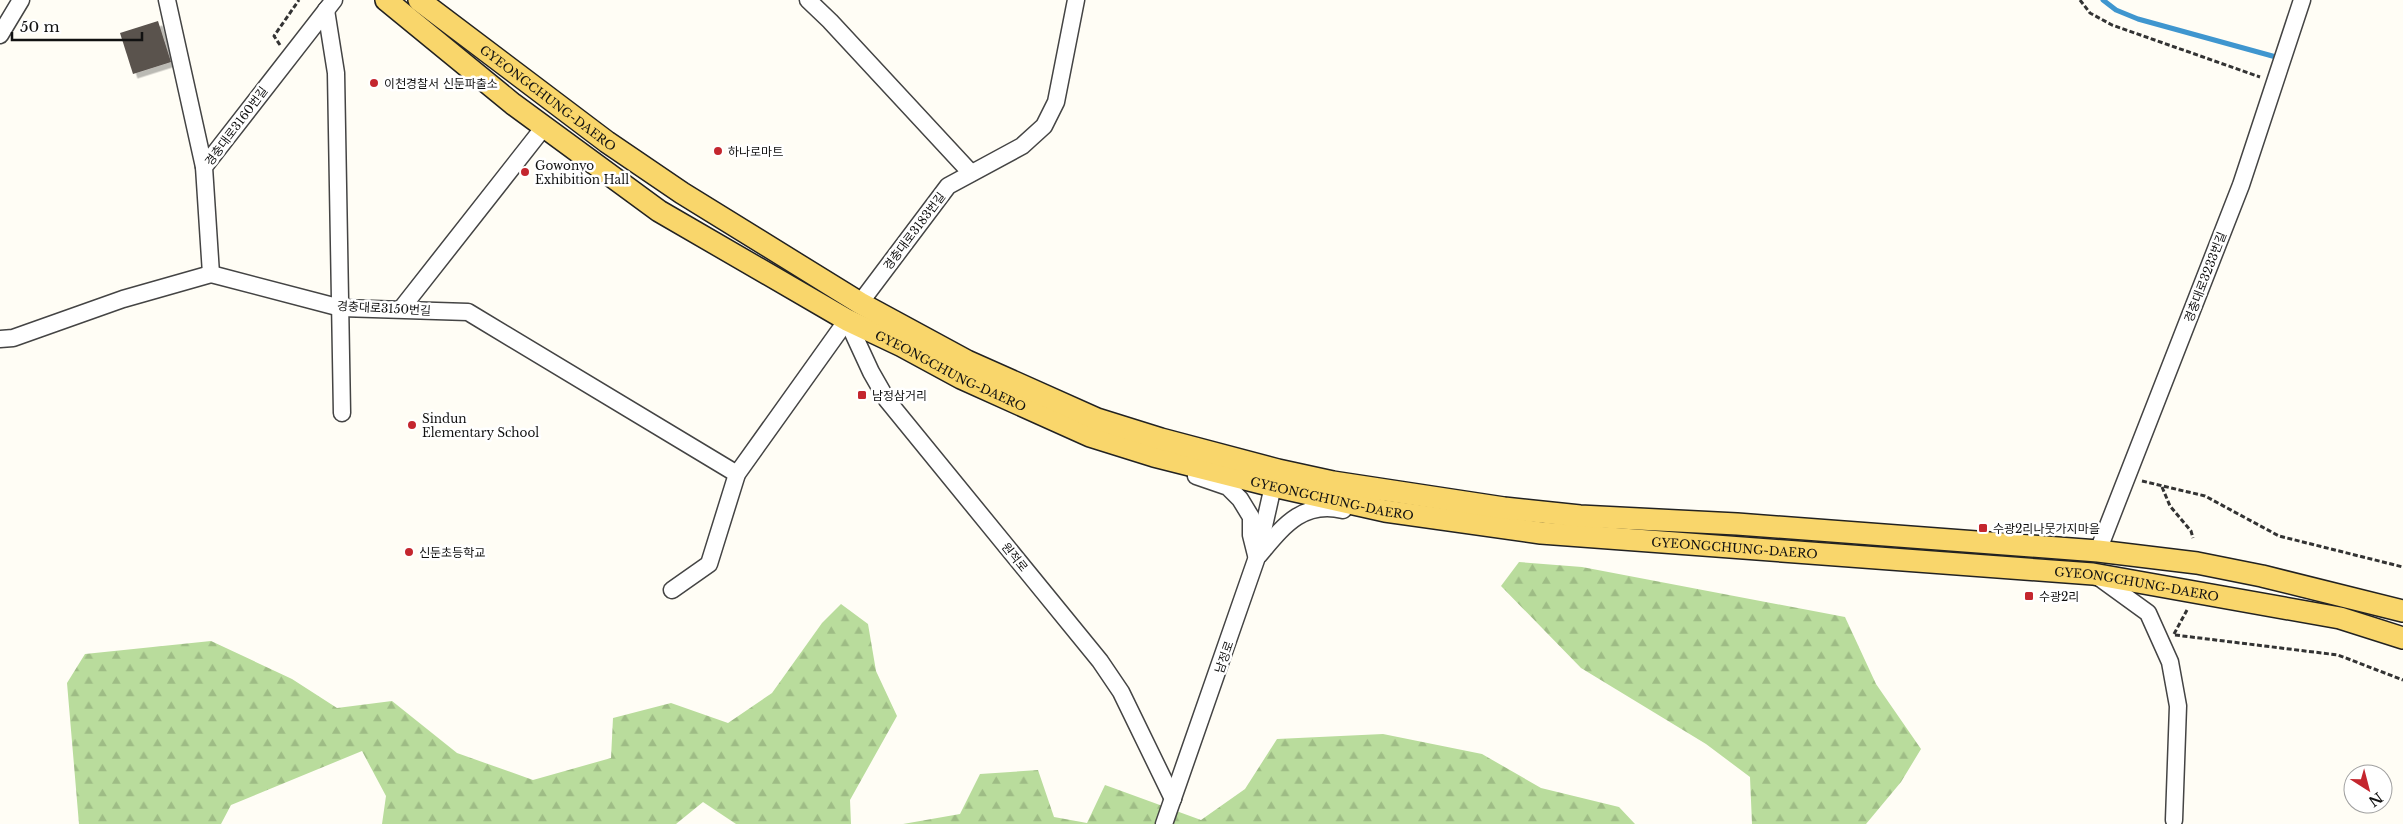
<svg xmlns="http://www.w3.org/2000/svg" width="2403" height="824" font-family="'Libre Baskerville','Noto Sans KR',serif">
  <defs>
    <pattern id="forest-firs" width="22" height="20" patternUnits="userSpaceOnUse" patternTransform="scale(1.25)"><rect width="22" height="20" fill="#b9dc9c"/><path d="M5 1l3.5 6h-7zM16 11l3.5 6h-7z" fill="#9ebc85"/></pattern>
    <filter id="shadow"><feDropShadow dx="4.5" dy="4.5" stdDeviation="0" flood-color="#0004"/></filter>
  </defs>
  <rect width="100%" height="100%" fill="#fffdf5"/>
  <g fill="url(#forest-firs)">
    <polygon points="1519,562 1582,567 1845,617 1876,684 1921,749 1901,782 1866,824 1752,824 1750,777 1706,744 1581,668 1501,586"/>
    <polygon points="841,604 868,624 876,671 897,716 850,800 851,824 736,824 703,802 676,824 382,824 386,796 362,751 231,805 221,824 79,824 67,683 85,654 211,641 292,679 337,708 392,701 457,753 533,780 611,758 613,718 671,703 728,723 772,693 822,623"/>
    <polygon points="1383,734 1482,754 1541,788 1619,807 1635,824 903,824 960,814 980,774 1038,770 1054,817 1087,823 1105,785 1201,820 1245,789 1277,739"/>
  </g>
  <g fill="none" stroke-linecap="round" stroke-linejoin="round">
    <polyline stroke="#3f96cf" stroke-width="5" points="2103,0 2116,10 2138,19 2276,57"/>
  </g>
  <polygon fill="#5a524d" filter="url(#shadow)" points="158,21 171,62 133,74 120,33"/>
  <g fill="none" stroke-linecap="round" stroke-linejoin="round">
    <defs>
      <g id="minor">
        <polyline points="167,0 204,167"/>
        <polyline points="808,0 830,21 971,173"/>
        <polyline points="326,10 336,73 342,413"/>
        <polyline points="0,35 21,0"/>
        <polyline points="211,274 204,167 334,0"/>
        <polyline points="860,303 948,186 1022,146 1044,126 1056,102 1076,0"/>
        <polyline points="401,309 544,127"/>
        <polyline points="847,320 871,372 887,400 1100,661 1121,692 1173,799"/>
        <polyline points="0,339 13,338 123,299 211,274 341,308 468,312 737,474"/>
        <polyline points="1196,476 1228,487 1240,499 1251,517 1251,535 1256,555"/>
        <polyline points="2098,551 2241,185 2302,0"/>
        <path d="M1259,555C1282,528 1302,500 1343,510"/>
        <polyline points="2097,576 2148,613 2170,662 2178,706 2174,820"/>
        <polyline points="672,590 709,564 737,474 847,320"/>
        <polyline points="1164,824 1257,557 1273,486"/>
      </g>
      <g id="major">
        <path id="s1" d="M386,0L513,104L659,211L847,320L902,346L961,378L1090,436L1154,456L1273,486L1385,511L1541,533L2093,574L2340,618L2403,638"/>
        <path id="s2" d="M419,0L607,142L682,193L860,303L967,361L1097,419L1161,439L1278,470L1333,482L1504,508L1580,516L1737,524L2098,551L2197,563L2262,576L2403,611"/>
      </g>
    </defs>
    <use href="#minor" stroke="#444" stroke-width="19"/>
    <use href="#major" stroke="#222" stroke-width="24"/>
    <g stroke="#333" stroke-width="3" stroke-dasharray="5 2.5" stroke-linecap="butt">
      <polyline points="2080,0 2090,13 2112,25 2260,77"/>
      <polyline points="280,45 274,36 299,0"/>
      <polyline points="2142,481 2205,496 2279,536 2403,567"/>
      <polyline points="2162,487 2170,506 2191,531 2193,538"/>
      <polyline points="2174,634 2187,610"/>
      <polyline points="2175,635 2338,655 2403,680"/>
    </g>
    <use href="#minor" stroke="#fff" stroke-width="16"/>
    <use href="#major" stroke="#f9d66b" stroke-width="21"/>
  </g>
  <g fill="#c4262e" stroke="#fff" stroke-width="2">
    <circle cx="374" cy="83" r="5"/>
    <circle cx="718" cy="151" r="5"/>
    <circle cx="525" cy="172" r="5"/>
    <rect x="857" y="390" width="10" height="10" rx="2.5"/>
    <circle cx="412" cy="425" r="5"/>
    <rect x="1978" y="523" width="10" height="10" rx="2.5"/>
    <circle cx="409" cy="552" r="5"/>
    <rect x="2024" y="591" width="10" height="10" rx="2.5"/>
  </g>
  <g text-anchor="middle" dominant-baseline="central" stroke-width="5" stroke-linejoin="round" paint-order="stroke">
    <g font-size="12" fill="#111" stroke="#fff" text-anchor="start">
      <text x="384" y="83">이천경찰서 신둔파출소</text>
      <text x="728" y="151">하나로마트</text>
      <text x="535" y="165">Gowonyo<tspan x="535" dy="14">Exhibition Hall</tspan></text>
      <text x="872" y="395">남정삼거리</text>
      <text x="422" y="418">Sindun<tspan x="422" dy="14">Elementary School</tspan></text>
      <text x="1993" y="528">수광2리나뭇가지마을</text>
      <text x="419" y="552">신둔초등학교</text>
      <text x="2039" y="596">수광2리</text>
    </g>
    <g font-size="12" fill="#111" stroke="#fff">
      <text stroke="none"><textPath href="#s2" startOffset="162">GYEONGCHUNG-DAERO</textPath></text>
      <text transform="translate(236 126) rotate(-53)">경충대로3160번길</text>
      <text transform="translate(914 231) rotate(-53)">경충대로3183번길</text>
      <text transform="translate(2205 277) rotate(-69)">경충대로3233번길</text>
      <text transform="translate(384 308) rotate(3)">경충대로3150번길</text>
      <text stroke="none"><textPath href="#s1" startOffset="678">GYEONGCHUNG-DAERO</textPath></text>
      <text stroke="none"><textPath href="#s1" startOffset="1082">GYEONGCHUNG-DAERO</textPath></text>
      <text stroke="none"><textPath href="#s1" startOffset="1488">GYEONGCHUNG-DAERO</textPath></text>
      <text transform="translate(1015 557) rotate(51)">원적로</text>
      <text stroke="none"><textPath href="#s1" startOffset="1892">GYEONGCHUNG-DAERO</textPath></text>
      <text transform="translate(1224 657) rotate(-71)">남정로</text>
    </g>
  </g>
  <g transform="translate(2368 789) rotate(144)"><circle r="24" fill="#ffffff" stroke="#a0a0a0"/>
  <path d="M0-4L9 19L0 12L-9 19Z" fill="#c4262e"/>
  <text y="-8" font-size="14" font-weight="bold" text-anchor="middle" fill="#111111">N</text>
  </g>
  <path d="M12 32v8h130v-8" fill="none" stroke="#111111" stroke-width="2.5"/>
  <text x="20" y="32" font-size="15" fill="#111111" stroke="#ffffff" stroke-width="4" paint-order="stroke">50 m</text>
</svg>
